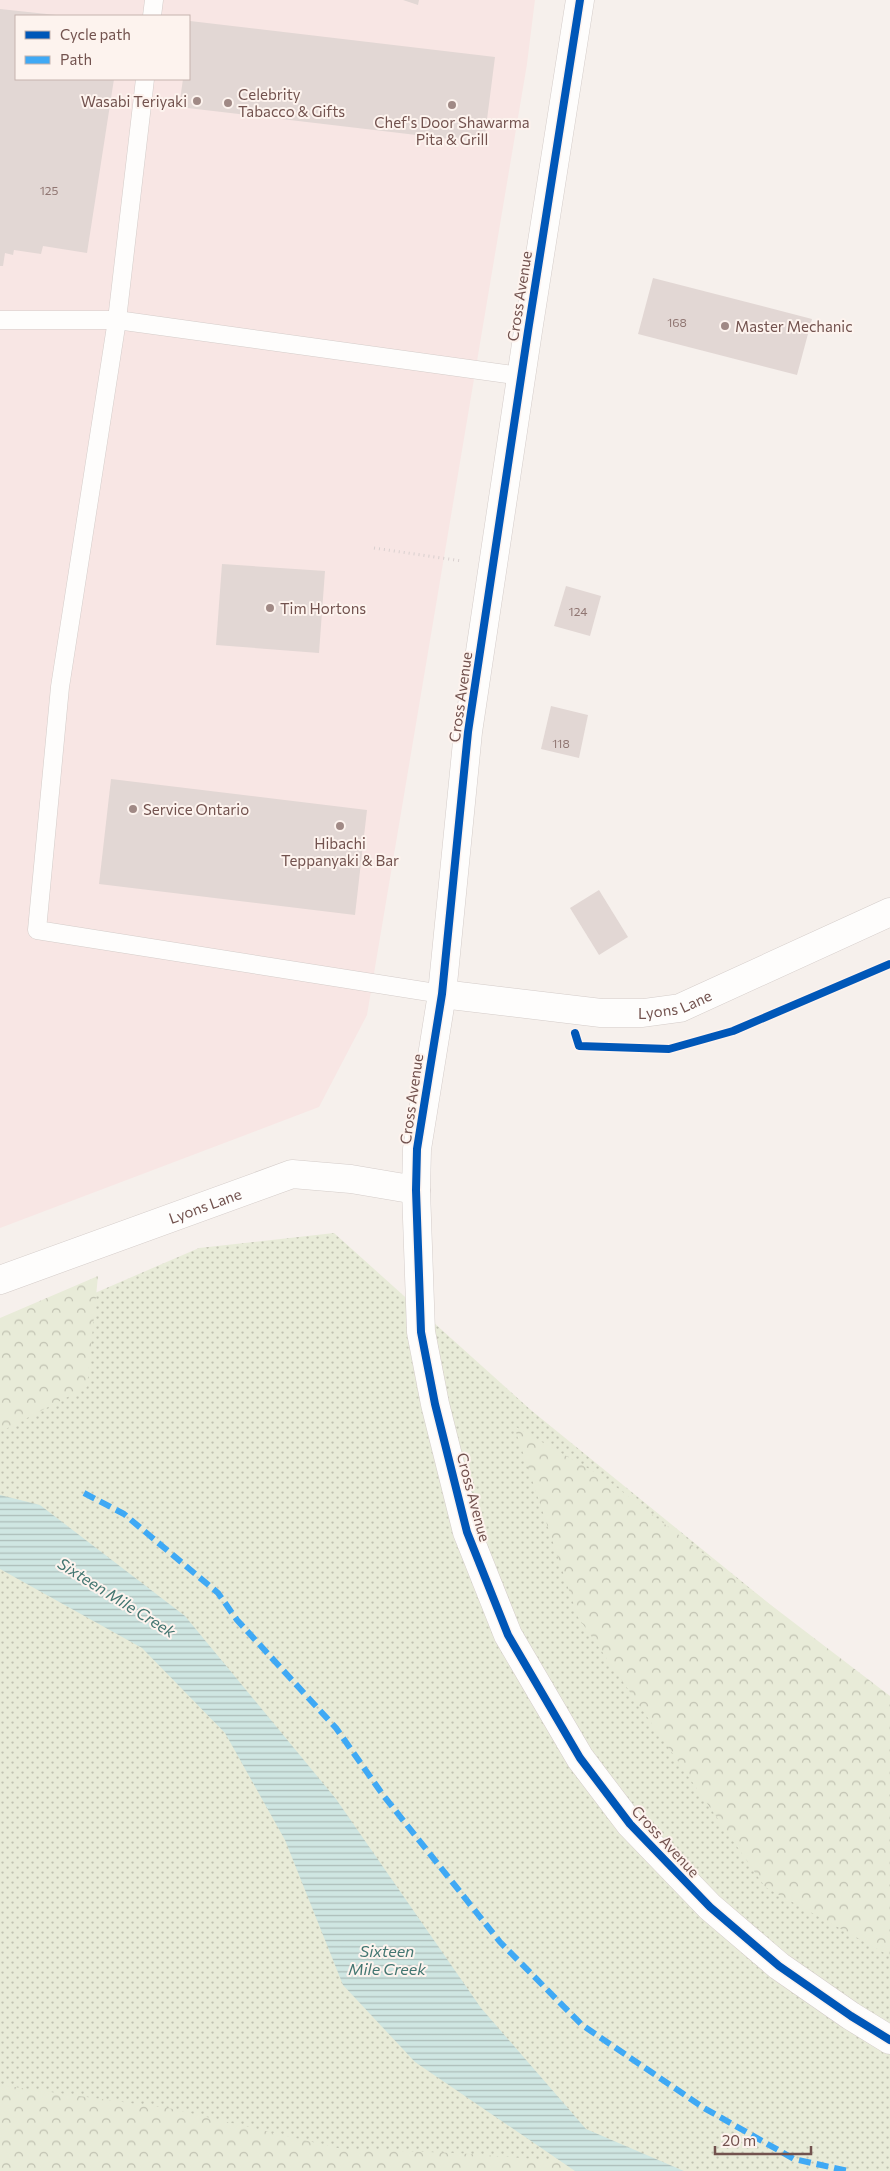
<svg xmlns="http://www.w3.org/2000/svg" width="890" height="2171" font-family="Commissioner,sans-serif">
  <defs>
    <pattern id="grass-dots" width="8" height="8" patternUnits="userSpaceOnUse" patternTransform="scale(1.25)"><rect width="8" height="8" fill="#e8ebd8"/><path d="M2 2h.1M6 6h.1" fill="none" stroke="#c0c1b1" stroke-width="1.8" stroke-linecap="round"/></pattern>
    <pattern id="forest-crowns" width="20" height="18" patternUnits="userSpaceOnUse" patternTransform="scale(1.25)"><rect width="20" height="18" fill="#e8ebd8"/><path d="M2 6a3 3 0 1 1 6 0M12 15a3 3 0 1 1 6 0" fill="none" stroke="#c0c1b1"/></pattern>
    <pattern id="water-rules" width="6" height="5" patternUnits="userSpaceOnUse" patternTransform="scale(1.25)"><rect width="6" height="5" fill="#cfe6e2"/><path d="M0 2.5h6" fill="none" stroke="#acbdb9"/></pattern>
  </defs>
  <rect width="100%" height="100%" fill="#f6f0ec"/>
  <path fill="#f8e6e4" fill-rule="evenodd" d="M0,0H535L527,64L367,1015L319,1107L0,1228ZM16,16H189V79H16Z"/>
  <polygon fill="url(#grass-dots)" points="334,1233 532,1411 890,1702 890,2171 0,2171 0,1334 199,1248"/>
  <g fill="url(#forest-crowns)">
    <polygon points="98,1276 87,1387 0,1432 0,1318"/>
    <polygon points="514,1426 603,1477 890,1696 890,1956 765,1887 578,1617"/>
    <polygon points="0,2085 173,2109 342,2149 456,2153 562,2161 575,2171 0,2171"/>
  </g>
  <polygon fill="url(#water-rules)" points="0,1495 40,1505 185,1616 336,1799 481,2008 586,2129 684,2171 575,2171 415,2062 343,1985 285,1840 225,1733 142,1648 0,1569"/>
  <g fill="#e2d7d4">
    <polygon points="403,0 419,0 418,5"/>
    <polygon points="0,9 56,15 16,16 16,79 114,79 87,253 43,246 41,254 14,250 13,255 5,253 3,266 0,266"/>
    <polygon points="190,21 495,57 484,143 179,107 183,79 189,79"/>
    <polygon points="653,278 812,319 797,375 638,334"/>
    <polygon points="222,564 325,571 319,653 216,645"/>
    <polygon points="566,586 601,596 590,636 554,626"/>
    <polygon points="551,706 588,715 579,758 541,749"/>
    <polygon points="111,779 367,810 355,915 99,884"/>
    <polygon points="599,890 628,937 599,955 570,908"/>
  </g>
  <g fill="none" stroke-linecap="round" stroke-linejoin="round">
    <defs>
      <g id="service">
        <polyline points="152,16 154,0"/>
        <polyline points="145,79 117,320 60,687 37,930 442,994"/>
        <polyline points="0,320 117,320 521,376"/>
      </g>
      <g id="minor">
        <path id="s1" d="M442,994L601,1013H643L680,1008L890,912"/>
        <path id="s2" d="M0,1280L292,1174L351,1179L416,1190"/>
      </g>
      <polyline id="tertiary" points="580,0 528,331 468,732 442,994 417,1149 416,1190 421,1332 435,1404 467,1532 508,1635 580,1758 630,1824 710,1907 779,1966 851,2016 890,2040"/>
    </defs>
    <use href="#service" stroke="#d4ccc9" stroke-width="19"/>
    <use href="#minor" stroke="#d4ccc9" stroke-width="29"/>
    <use href="#tertiary" stroke="#d4ccc9" stroke-width="29"/>
    <polyline stroke="#d9d0cf" stroke-width="3" stroke-dasharray="1 4" stroke-linecap="butt" points="374,548 462,561"/>
    <use href="#service" stroke="#fefdfc" stroke-width="18"/>
    <use href="#minor" stroke="#fefdfc" stroke-width="28"/>
    <use href="#tertiary" stroke="#fefdfc" stroke-width="28"/>
    <polyline stroke="#3fa9f5" stroke-width="6" stroke-dasharray="12 6" stroke-linecap="butt" points="84,1493 124,1514 218,1593 237,1620 336,1728 383,1795 500,1942 582,2025 704,2108 794,2159 848,2171"/>
    <defs>
      <g id="cycleway">
        <polyline points="580,0 528,331 468,732 442,994 417,1149 416,1190 421,1332 435,1404 467,1532 508,1635 580,1758 630,1824 710,1907 779,1966 851,2016 890,2040"/>
        <polyline points="575,1033 579,1046 669,1049 733,1031 890,964"/>
      </g>
    </defs>
    <use href="#cycleway" stroke="#fdf3ee" stroke-width="11"/>
    <use href="#cycleway" stroke="#0057b8" stroke-width="8"/>
  </g>
  <g fill="#a08985" stroke="#fdf3ee" stroke-width="2">
    <circle cx="197" cy="101" r="5"/>
    <circle cx="228" cy="103" r="5"/>
    <circle cx="452" cy="105" r="5"/>
    <circle cx="725" cy="326" r="5"/>
    <circle cx="270" cy="608" r="5"/>
    <circle cx="133" cy="809" r="5"/>
    <circle cx="340" cy="826" r="5"/>
  </g>
  <g text-anchor="middle" dominant-baseline="central" stroke-width="4" stroke-linejoin="round" paint-order="stroke">
    <g font-size="12" fill="#907672">
      <text x="49" y="190">125</text>
      <text x="677" y="322">168</text>
      <text x="578" y="611">124</text>
      <text x="561" y="743">118</text>
    </g>
    <g font-size="15" fill="#72524e" stroke="#fdf3ee" text-anchor="start">
      <text x="238" y="94">Celebrity<tspan x="238" dy="17">Tabacco &amp; Gifts</tspan></text>
      <text x="187" y="101" text-anchor="end">Wasabi Teriyaki</text>
      <text x="452" y="122" text-anchor="middle">Chef's Door Shawarma<tspan x="452" dy="17">Pita &amp; Grill</tspan></text>
      <text x="735" y="326">Master Mechanic</text>
      <text x="280" y="608">Tim Hortons</text>
      <text x="143" y="809">Service Ontario</text>
      <text x="340" y="843" text-anchor="middle">Hibachi<tspan x="340" dy="17">Teppanyaki &amp; Bar</tspan></text>
    </g>
    <g font-size="15" fill="#72524e" stroke="#fdf3ee">
      <text transform="translate(519 296) rotate(-81)">Cross Avenue</text>
      <text transform="translate(460 697) rotate(-82)">Cross Avenue</text>
      <text stroke="none"><textPath href="#s1" startOffset="235">Lyons Lane</textPath></text>
      <text transform="translate(411 1099) rotate(-82)">Cross Avenue</text>
      <text stroke="none"><textPath href="#s2" startOffset="218">Lyons Lane</textPath></text>
      <text transform="translate(474 1497) rotate(75)">Cross Avenue</text>
      <text transform="translate(666 1841) rotate(47)">Cross Avenue</text>
    </g>
    <g font-size="16" font-style="italic" fill="#437671" stroke="#fdf3ee">
      <text transform="translate(117 1597) rotate(32)">Sixteen Mile Creek</text>
      <text x="387" y="1950">Sixteen<tspan x="387" dy="18">Mile Creek</tspan></text>
    </g>
  </g>
  <rect x="15" y="15" width="175" height="65" fill="#fdf3ee" stroke="#c5b3ae"/>
  <rect x="25" y="31" width="25" height="8" fill="#0057b8" stroke="#c5b3ae"/>
  <text x="60" y="40" font-size="15" fill="#72524e">Cycle path</text>
  <rect x="25" y="56" width="25" height="8" fill="#3fa9f5" stroke="#c5b3ae"/>
  <text x="60" y="65" font-size="15" fill="#72524e">Path</text>
  <path d="M715 2146v8h96v-8" fill="none" stroke="#72524e" stroke-width="2.5"/>
  <text x="722" y="2146" font-size="15" fill="#72524e" stroke="#fdf3ee" stroke-width="4" paint-order="stroke">20 m</text>
</svg>
